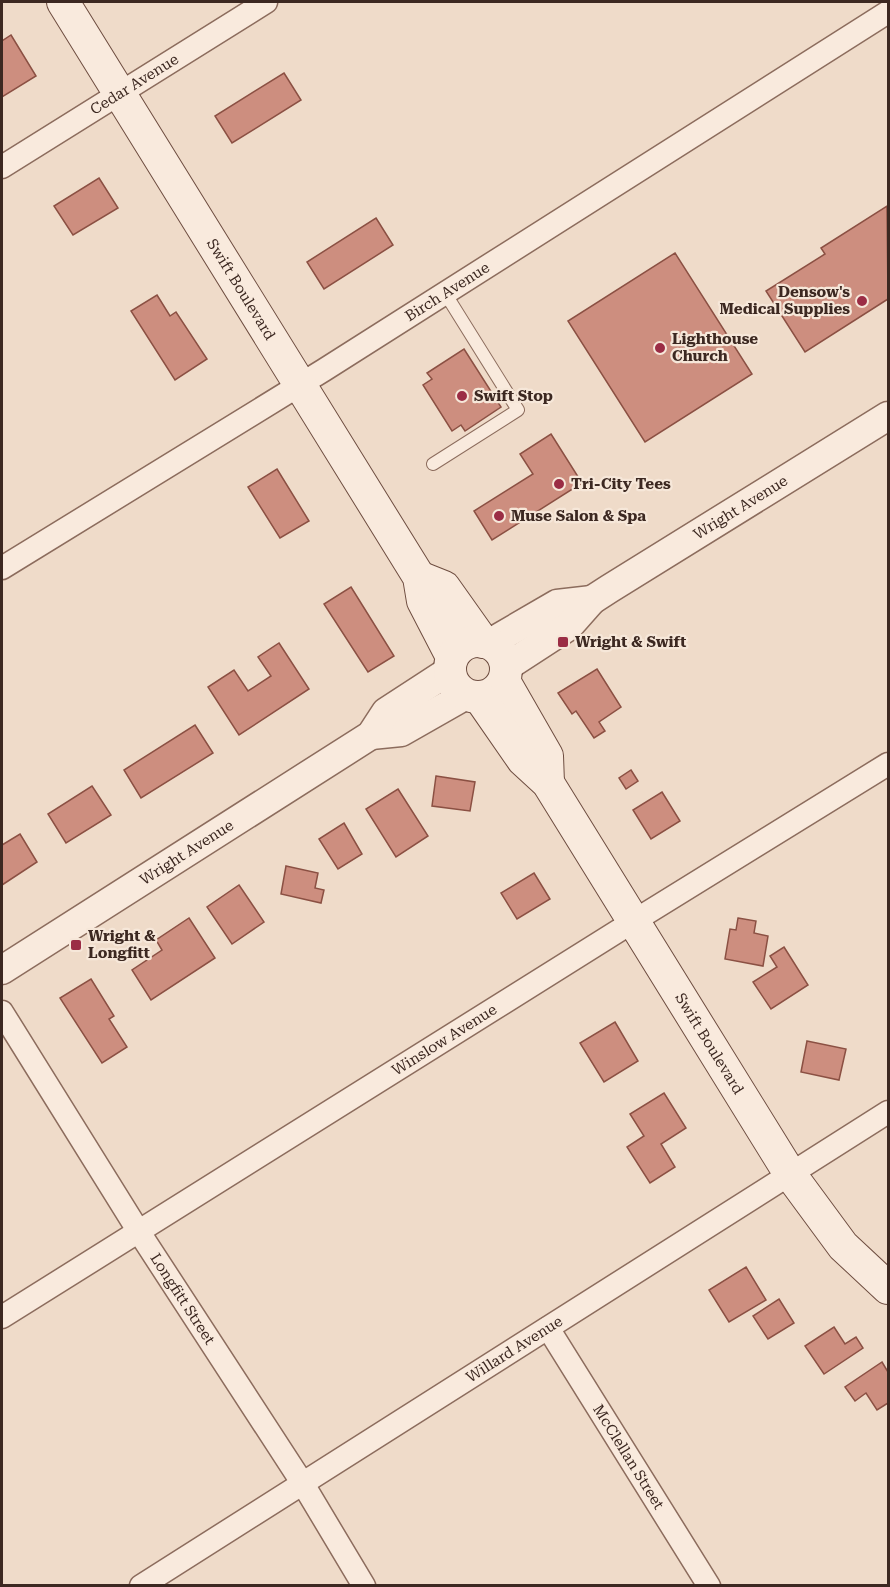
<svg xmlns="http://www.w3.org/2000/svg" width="890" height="1587" font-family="'Roboto Serif',serif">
  <rect width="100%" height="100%" fill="#efdbc9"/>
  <g fill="#cd8e7f" stroke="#8b5043" stroke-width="1.5">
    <polygon points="11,35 36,76 2,97 2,41"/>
    <polygon points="284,73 301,100 232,143 215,116"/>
    <polygon points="99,178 118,208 73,235 54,206"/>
    <polygon points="887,206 888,299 805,352 766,291 825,254 821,248"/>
    <polygon points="376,218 393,245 324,289 307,262"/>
    <polygon points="675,253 752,374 645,442 568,321"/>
    <polygon points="157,295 170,316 176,312 207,359 175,380 131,311"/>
    <polygon points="464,349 501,407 465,431 461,425 452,431 423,385 432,379 427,373"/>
    <polygon points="551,434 582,483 492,540 474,511 533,474 520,454"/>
    <polygon points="277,469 309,521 280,538 248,487"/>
    <polygon points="351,587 394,656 368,672 324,604"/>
    <polygon points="279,643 309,689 239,735 208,687 234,670 248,691 271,676 258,657"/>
    <polygon points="597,669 621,707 599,722 605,731 594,738 576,711 572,714 558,693"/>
    <polygon points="195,725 213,753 141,798 124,770"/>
    <polygon points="631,770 638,781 626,789 619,778"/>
    <polygon points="436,776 475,782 470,811 432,806"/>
    <polygon points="92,786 111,815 66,843 48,814"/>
    <polygon points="398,789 428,836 396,857 366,809"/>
    <polygon points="662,792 680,821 651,839 633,810"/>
    <polygon points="344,823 362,854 338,869 319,839"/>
    <polygon points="20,834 37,862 2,885 2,845"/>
    <polygon points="286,866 318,873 315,888 324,890 321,903 281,894"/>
    <polygon points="534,873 550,899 517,919 501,893"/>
    <polygon points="239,885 264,922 232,944 207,907"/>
    <polygon points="189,918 215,958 151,1000 132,970 162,950 156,940"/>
    <polygon points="738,918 756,921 754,933 768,936 763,966 725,959 730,929 736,930"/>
    <polygon points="784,947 808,985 771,1009 753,982 777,967 770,956"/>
    <polygon points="91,979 114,1016 109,1019 127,1047 102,1063 60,998"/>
    <polygon points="615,1022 638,1061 604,1082 580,1043"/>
    <polygon points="807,1041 846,1049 839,1080 801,1072"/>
    <polygon points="664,1093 686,1128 661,1144 675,1167 650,1183 627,1147 644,1136 630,1114"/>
    <polygon points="746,1267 766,1300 729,1322 709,1290"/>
    <polygon points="779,1299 794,1323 768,1339 753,1316"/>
    <polygon points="834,1327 845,1344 856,1337 863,1348 824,1374 805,1346"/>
    <polygon points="882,1362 888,1372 888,1403 877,1410 866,1393 855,1401 845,1387"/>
  </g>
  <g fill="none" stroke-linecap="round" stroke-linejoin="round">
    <defs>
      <polyline id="service" points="433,464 518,410 445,293"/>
      <g id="minor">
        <path id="s1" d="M2,167L266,2"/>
        <path id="s2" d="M2,568L324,370L888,12"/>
        <path id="s3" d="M2,1012L139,1232L303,1484L364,1586"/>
        <path id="s4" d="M2,1317L634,921L888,764"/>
        <path id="s5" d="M548,1328L709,1586"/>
        <path id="s6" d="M141,1586L888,1112"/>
      </g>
      <g id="tertiary">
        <polyline points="490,643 557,604 592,600"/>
        <path id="s7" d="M506,667L569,626L592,600L609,589L888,416"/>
        <polyline points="371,735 401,732 466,695"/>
        <path id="s8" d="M2,970L371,735L386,712L449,671"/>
      </g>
      <g id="secondary">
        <path id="s9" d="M63,2L419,577L423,601L452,657"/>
        <polyline points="419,577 444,587 483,642"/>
        <circle cx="478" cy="669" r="28"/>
        <polyline points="504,681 547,756 548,783"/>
        <path id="s10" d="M480,698L523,760L548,783L790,1174L843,1246L888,1288"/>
      </g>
    </defs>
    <use href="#service" stroke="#8c6c5d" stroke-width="14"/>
    <use href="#minor" stroke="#8c6c5d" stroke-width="25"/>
    <use href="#tertiary" stroke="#8c6c5d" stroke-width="31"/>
    <use href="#secondary" stroke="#6e4d40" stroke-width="34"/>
    <use href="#service" stroke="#f9eadd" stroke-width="12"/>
    <use href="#minor" stroke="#f9eadd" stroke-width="22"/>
    <use href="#tertiary" stroke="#f9eadd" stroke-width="28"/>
    <use href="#secondary" stroke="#f9eadd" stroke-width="32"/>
  </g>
  <g fill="#9b2d45" stroke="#f6e7d9" stroke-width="2">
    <circle cx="862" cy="301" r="6"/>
    <circle cx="660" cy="348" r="6"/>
    <circle cx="462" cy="396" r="6"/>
    <circle cx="559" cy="484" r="6"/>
    <circle cx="499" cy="516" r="6"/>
    <rect x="557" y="636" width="12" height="12" rx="3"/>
    <rect x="70" y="939" width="12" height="12" rx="3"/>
  </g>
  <g text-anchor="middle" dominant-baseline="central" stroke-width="4.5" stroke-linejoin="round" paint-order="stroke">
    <g font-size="15" fill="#3c2821" stroke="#f6e7d9">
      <text stroke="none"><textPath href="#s1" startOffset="156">Cedar Avenue</textPath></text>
      <text stroke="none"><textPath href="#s9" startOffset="338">Swift Boulevard</textPath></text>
      <text stroke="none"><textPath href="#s2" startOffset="524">Birch Avenue</textPath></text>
      <text stroke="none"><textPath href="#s7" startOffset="285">Wright Avenue</textPath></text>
      <text stroke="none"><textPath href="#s8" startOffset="219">Wright Avenue</textPath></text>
      <text stroke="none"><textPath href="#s4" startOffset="522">Winslow Avenue</textPath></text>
      <text stroke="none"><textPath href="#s10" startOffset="416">Swift Boulevard</textPath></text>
      <text stroke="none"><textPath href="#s3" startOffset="339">Longfitt Street</textPath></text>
      <text stroke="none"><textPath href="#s6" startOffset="442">Willard Avenue</textPath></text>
      <text stroke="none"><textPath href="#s5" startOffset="152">McClellan Street</textPath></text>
    </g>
    <g font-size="15" font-weight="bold" fill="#3c2821" stroke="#f6e7d9" text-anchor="start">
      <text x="850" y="292" text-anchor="end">Densow's<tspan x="850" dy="17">Medical Supplies</tspan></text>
      <text x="672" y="339">Lighthouse<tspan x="672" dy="17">Church</tspan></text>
      <text x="474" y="396">Swift Stop</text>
      <text x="571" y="484">Tri-City Tees</text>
      <text x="511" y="516">Muse Salon &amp; Spa</text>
      <text x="575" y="642">Wright &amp; Swift</text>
      <text x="88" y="936">Wright &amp;<tspan x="88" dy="17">Longfitt</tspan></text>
    </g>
  </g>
  <rect width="890" height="1587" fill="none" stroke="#3c2821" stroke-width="6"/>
</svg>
